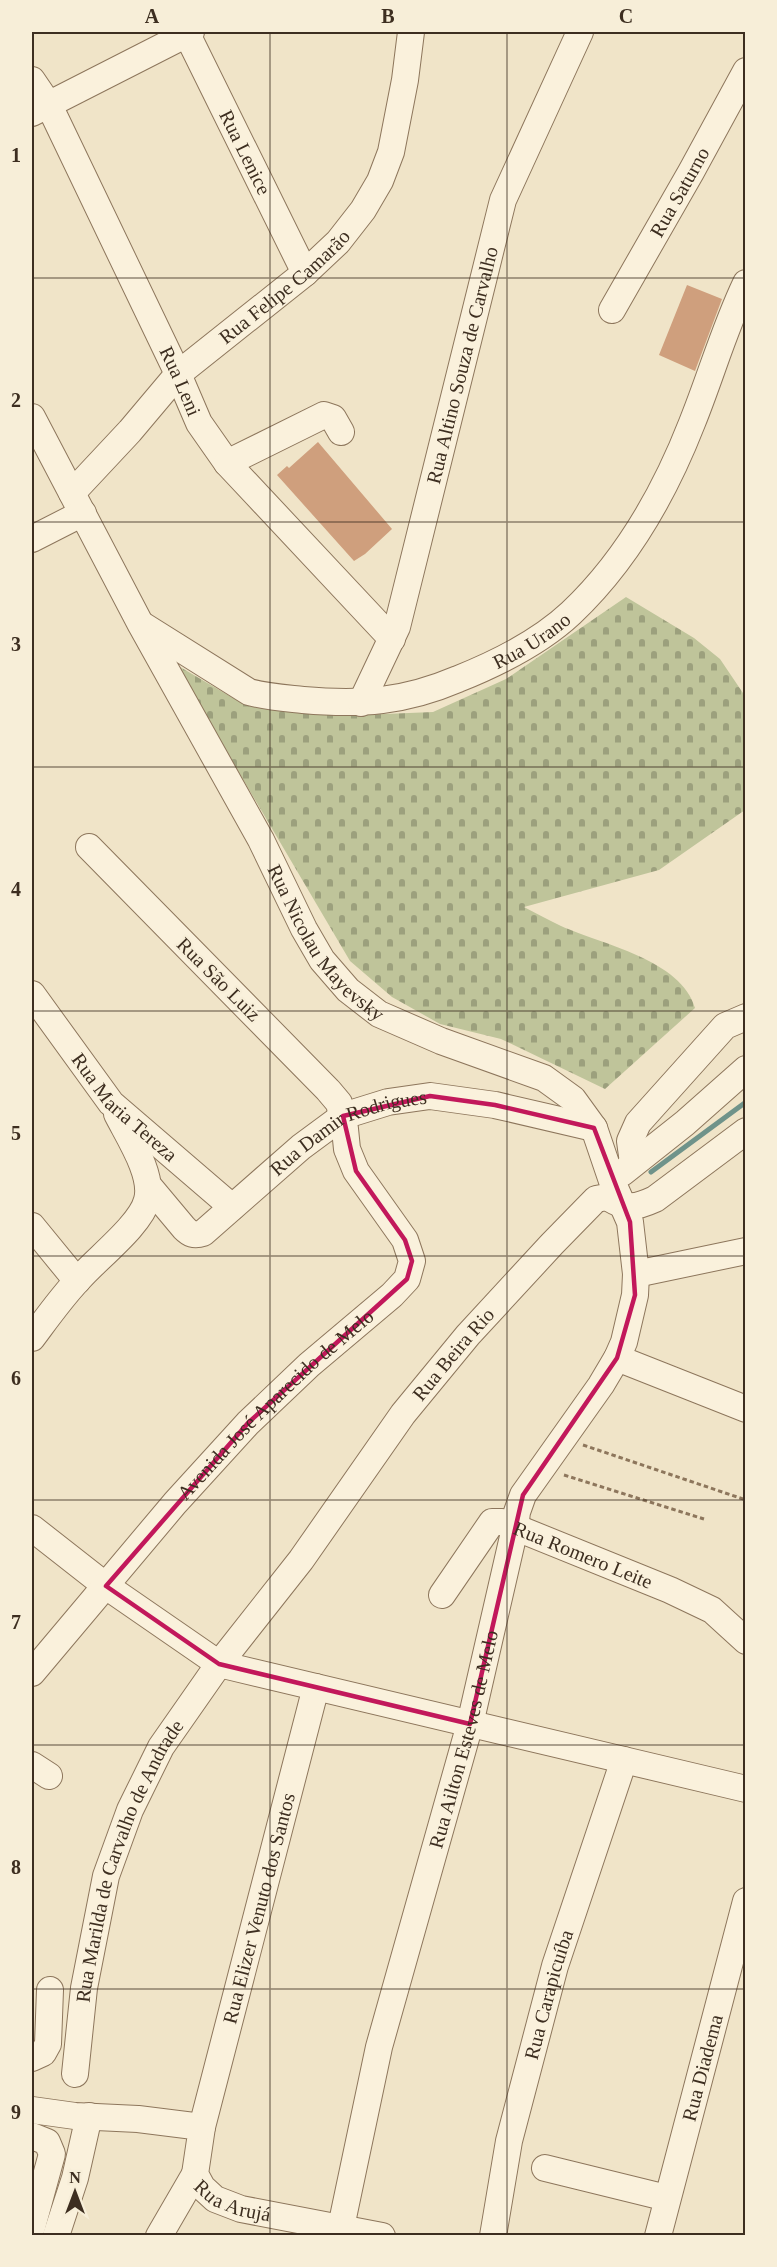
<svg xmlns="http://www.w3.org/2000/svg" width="777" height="2267" font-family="Georgia,serif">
  <defs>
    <pattern id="cemetery-stones" width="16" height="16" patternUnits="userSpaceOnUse" patternTransform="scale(1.5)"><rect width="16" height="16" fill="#bfc49a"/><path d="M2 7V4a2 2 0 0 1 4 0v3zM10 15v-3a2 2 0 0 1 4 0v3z" fill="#9ca07d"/></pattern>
  </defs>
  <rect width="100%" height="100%" fill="#f0e4c8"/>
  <path fill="url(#cemetery-stones)" d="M626,597L694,638L720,659L745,696V810L659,870L524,907C536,913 548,920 561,926C601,944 682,960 695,1008L605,1089L501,1039L440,1024L392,997L350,961L175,664L233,698L288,712L360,715L433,712L506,679Z"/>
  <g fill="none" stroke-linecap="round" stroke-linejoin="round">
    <polyline stroke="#6f938a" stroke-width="5" points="651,1172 746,1102"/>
  </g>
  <g fill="#cf9f7d">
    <polygon points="687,285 722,299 695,371 659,355"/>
    <polygon points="318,442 392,529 365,554 354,561 277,475 287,466 289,468"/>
  </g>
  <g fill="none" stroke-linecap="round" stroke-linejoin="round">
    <defs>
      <g id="minor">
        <path id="s1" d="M186,32L305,273"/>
        <path id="s2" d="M32,80L49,105L178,374L199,423L227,463L392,639"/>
        <polyline points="32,113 191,32"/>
        <path id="s3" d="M612,310L691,172L746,71"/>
        <path id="s4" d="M32,417L141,625L261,840L304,929L322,960L348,990L379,1014L441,1041L544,1078L573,1099L594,1128L612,1181L630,1222L636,1274L746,1251"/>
        <polyline points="227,463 324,415 333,418 341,432"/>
        <path id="s5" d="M72,493L130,431L178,374L305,273L338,242L363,210L380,181L391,152L405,80L411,32"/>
        <polyline points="32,539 83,513"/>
        <path id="s6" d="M144,626L249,692C267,697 284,698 303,700C361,705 404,702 458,679C498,663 539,643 571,613C625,562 665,492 692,423C711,376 724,329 746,283"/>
        <path id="s7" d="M361,703L397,627L503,200L580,32"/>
        <path id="s8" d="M32,994L111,1103L232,1207"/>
        <polyline points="633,1163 630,1141 638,1123 725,1026 746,1017"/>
        <polyline points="622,1173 685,1123 746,1069"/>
        <path id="s9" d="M148,1185L184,1228C190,1234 194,1236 203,1233L301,1147L343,1116L388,1102L430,1096L495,1105L594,1128"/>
        <polyline points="32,1226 77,1281"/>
        <path d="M32,1338C47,1318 61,1298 78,1280C96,1259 141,1225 147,1200C154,1175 128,1136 117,1114"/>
        <polyline points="617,1358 746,1409"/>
        <polyline points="32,1528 106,1586 219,1664 746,1789"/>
        <path id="s10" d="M442,1595L492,1522H502L670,1590L712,1610L746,1641"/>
        <path id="s11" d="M32,1673L175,1503L248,1423L309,1365L392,1295L407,1279L412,1261L405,1240L356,1171L347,1149L345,1129L339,1103L328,1090L89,847"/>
        <polyline points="32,1765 49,1776"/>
        <polyline points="32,2058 43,2053 48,2044 50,1990"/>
        <path id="s12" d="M75,2074L84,1988L106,1876L130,1810L161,1747L219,1664L301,1560L403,1414L468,1335L552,1244L596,1199L607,1197C627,1209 633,1209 655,1199L746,1131"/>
        <path id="s13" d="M32,2110L75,2116L138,2119L202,2127L195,2174L202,2187L215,2199L241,2209L382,2236"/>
        <path id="s14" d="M202,2127L316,1687"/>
        <polyline points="32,2136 47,2142 52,2154 32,2227"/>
        <polyline points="545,2168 667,2198"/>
        <polyline points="56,2236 75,2178 89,2116"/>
        <polyline points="159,2236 195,2174"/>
        <path id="s15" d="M335,2236L341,2227L379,2047L470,1724L515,1528L517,1512L523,1495L601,1385L617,1358L624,1342L635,1295L636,1274"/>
        <path id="s16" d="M493,2236L509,2141L555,1966L624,1760"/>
        <path id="s17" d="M658,2236L746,1901"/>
      </g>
    </defs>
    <use href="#minor" stroke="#8d765c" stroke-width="28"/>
    <g stroke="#8d765c" stroke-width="3" stroke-dasharray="4.5 3" stroke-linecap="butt">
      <polyline points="583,1445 746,1500"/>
      <polyline points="564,1475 704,1519"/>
    </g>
    <use href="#minor" stroke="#faf1dc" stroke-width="26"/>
  </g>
  <path fill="none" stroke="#c2185b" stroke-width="4.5" stroke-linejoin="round" d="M430,1096L495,1105L594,1128L630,1222L635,1295L617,1358L523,1495L470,1724L219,1664L106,1586L248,1423L407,1279L412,1261L405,1240L356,1171L343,1116Z"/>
  <path fill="none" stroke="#3d2e20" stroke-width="1.5" stroke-opacity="0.55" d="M270,32V2236M507,32V2236M32,278H746M32,522H746M32,767H746M32,1011H746M32,1256H746M32,1500H746M32,1745H746M32,1989H746"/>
  <g text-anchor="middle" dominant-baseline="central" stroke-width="4.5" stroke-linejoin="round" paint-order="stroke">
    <g font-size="20" fill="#3d2e20" stroke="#f7eed8">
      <text stroke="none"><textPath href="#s1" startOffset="134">Rua Lenice</textPath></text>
      <text stroke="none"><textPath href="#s3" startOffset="136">Rua Saturno</textPath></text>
      <text stroke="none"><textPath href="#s5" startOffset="297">Rua Felipe Camarão</textPath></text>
      <text stroke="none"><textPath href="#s7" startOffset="354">Rua Altino Souza de Carvalho</textPath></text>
      <text stroke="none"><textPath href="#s2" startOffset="336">Rua Leni</textPath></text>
      <text stroke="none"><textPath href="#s6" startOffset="420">Rua Urano</textPath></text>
      <text stroke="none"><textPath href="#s4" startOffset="604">Rua Nicolau Mayevsky</textPath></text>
      <text transform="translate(219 979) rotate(45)">Rua São Luiz</text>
      <text stroke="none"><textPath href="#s8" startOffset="147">Rua Maria Tereza</textPath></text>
      <text stroke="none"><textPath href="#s9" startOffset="258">Rua Damir Rodrigues</textPath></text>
      <text stroke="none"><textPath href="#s12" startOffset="831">Rua Beira Rio</textPath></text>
      <text stroke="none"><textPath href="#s11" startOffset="363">Avenida José Aparecido de Melo</textPath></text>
      <text stroke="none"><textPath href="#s10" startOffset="186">Rua Romero Leite</textPath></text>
      <text stroke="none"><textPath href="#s15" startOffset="514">Rua Ailton Esteves de Melo</textPath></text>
      <text stroke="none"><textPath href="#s12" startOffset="222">Rua Marilda de Carvalho de Andrade</textPath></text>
      <text stroke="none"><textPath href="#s14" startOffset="226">Rua Elizer Venuto dos Santos</textPath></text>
      <text stroke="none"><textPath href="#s16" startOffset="248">Rua Carapicuíba</textPath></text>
      <text stroke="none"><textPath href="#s17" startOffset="174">Rua Diadema</textPath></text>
      <text stroke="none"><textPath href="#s13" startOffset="268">Rua Arujá</textPath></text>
    </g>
  </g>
  <rect width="777" height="2267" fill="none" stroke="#f7eed8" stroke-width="66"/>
  <g transform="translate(75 2192)" stroke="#f7eed8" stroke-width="4.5" paint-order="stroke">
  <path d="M0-4.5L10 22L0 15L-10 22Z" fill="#3d2e20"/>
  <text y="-9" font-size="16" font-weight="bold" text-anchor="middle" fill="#3d2e20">N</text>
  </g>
  <rect x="33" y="33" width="711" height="2201" fill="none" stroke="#3d2e20" stroke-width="2"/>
  <g font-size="20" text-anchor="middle" font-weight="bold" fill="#3d2e20">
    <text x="152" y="23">A</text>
    <text x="388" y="23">B</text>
    <text x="626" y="23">C</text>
    <text x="16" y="162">1</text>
    <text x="16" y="407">2</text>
    <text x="16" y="651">3</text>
    <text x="16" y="896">4</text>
    <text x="16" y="1140">5</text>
    <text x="16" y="1385">6</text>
    <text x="16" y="1629">7</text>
    <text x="16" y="1874">8</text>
    <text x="16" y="2119">9</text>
  </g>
</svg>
